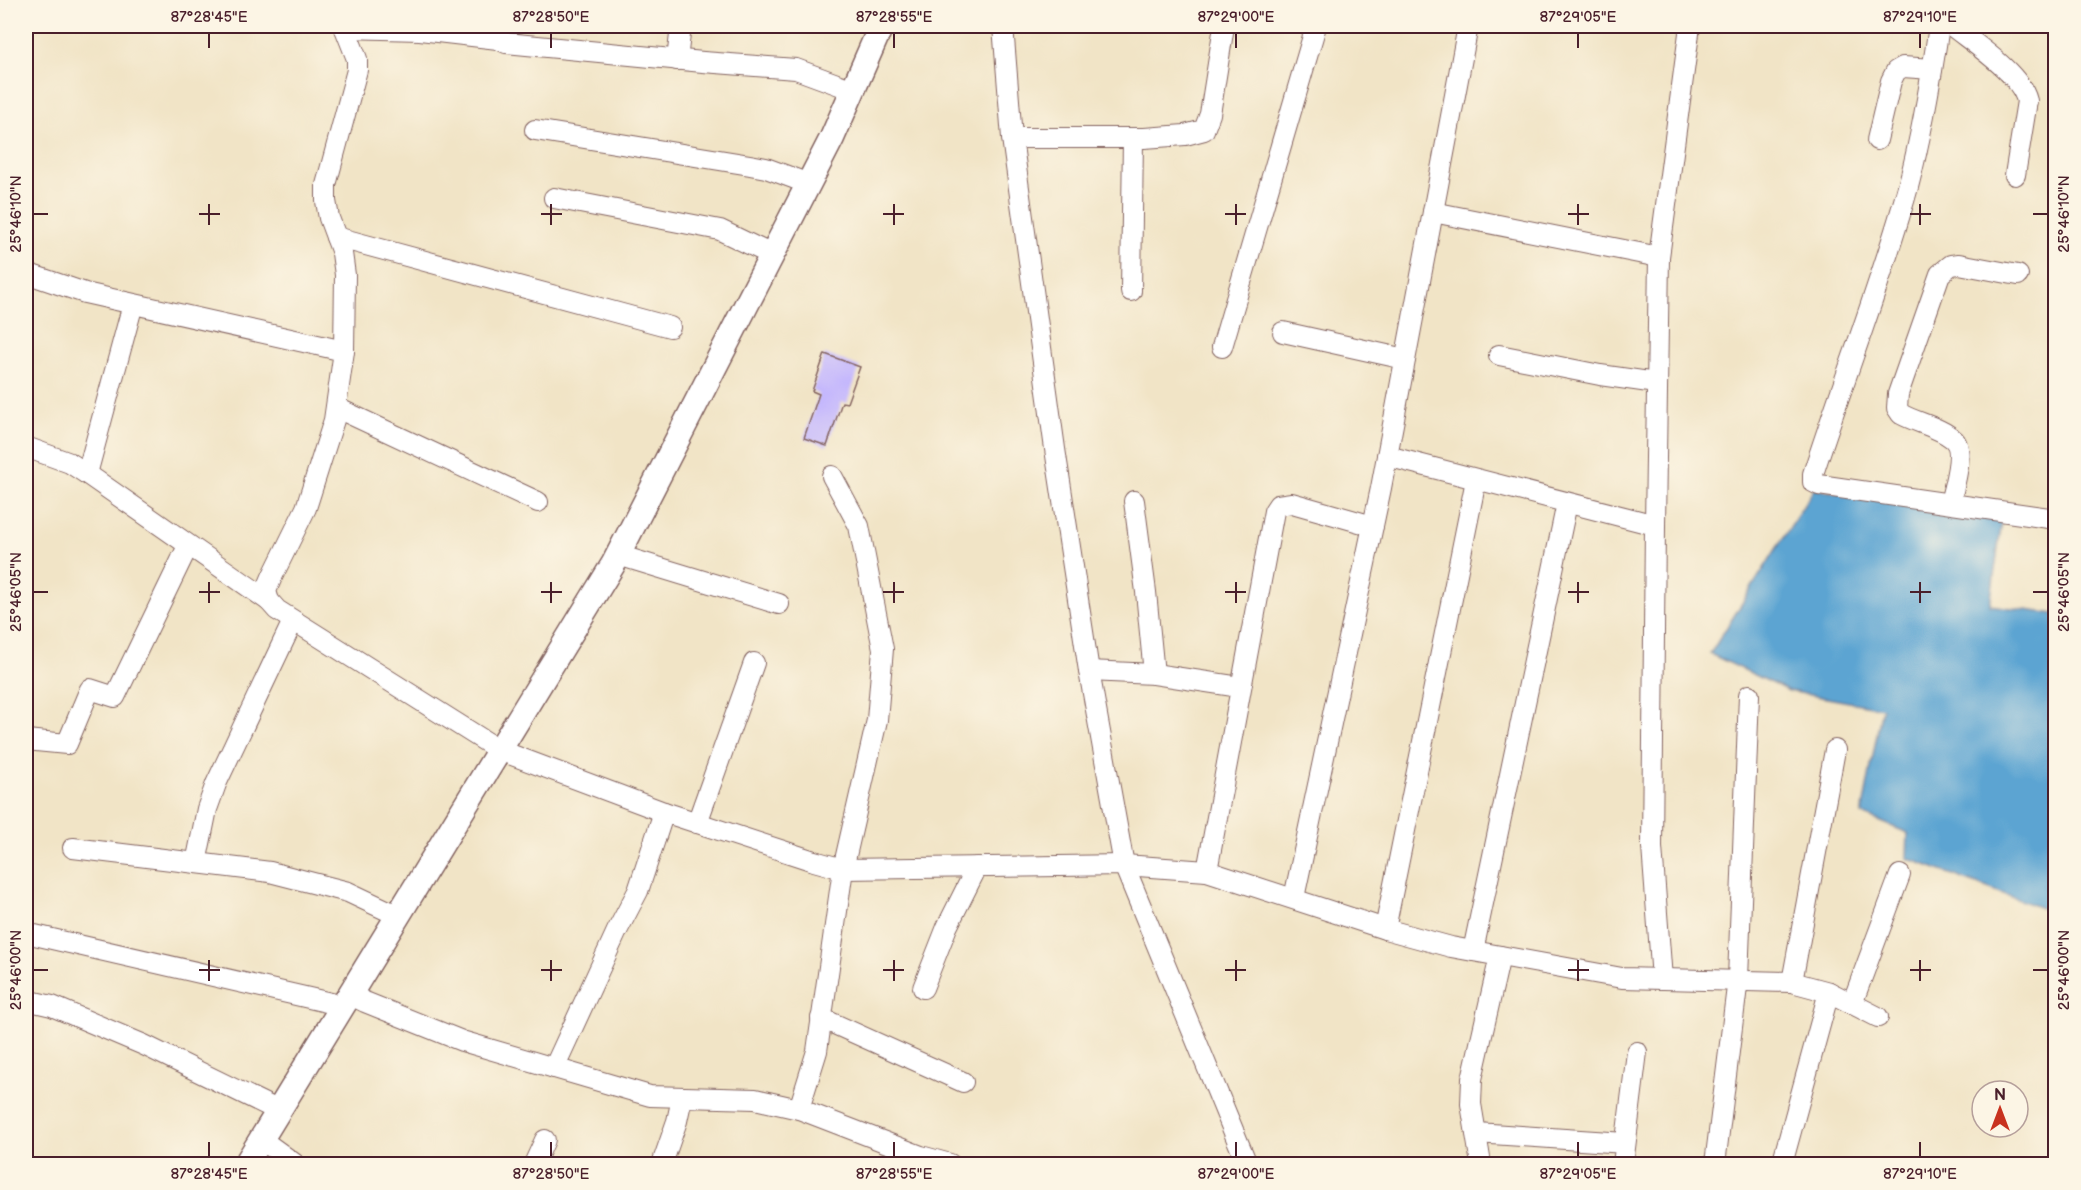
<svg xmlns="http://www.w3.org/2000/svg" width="2081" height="1190" font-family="'Balsamiq Sans',sans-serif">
  <rect width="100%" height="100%" fill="#fcf5e5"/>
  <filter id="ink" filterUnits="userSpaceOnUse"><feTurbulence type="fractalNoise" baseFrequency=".0167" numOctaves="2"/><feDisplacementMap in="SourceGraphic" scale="12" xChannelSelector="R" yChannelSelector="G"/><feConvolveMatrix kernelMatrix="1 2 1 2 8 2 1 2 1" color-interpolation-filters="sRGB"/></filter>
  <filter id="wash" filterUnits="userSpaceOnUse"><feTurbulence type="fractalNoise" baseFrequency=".008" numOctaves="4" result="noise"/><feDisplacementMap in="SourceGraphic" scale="24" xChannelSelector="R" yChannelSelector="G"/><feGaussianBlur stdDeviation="1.35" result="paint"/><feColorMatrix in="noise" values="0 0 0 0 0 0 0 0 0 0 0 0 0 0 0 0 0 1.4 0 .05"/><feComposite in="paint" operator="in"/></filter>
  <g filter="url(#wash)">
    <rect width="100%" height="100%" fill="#f1e4c6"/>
    <polygon fill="#5ba4d2" stroke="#52627e" stroke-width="1.5" points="1814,489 2002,519 1990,605 2055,614 2056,852 2044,909 1907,858 1908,833 1862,814 1882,708 1789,691 1710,654"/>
    <g id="blocks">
      <polygon fill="#c4b7fd" points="825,354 860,367 847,403 842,402 827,446 804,438 819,394 812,391"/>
    </g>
  </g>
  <g filter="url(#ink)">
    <use href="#blocks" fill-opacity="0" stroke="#846461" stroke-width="1.5"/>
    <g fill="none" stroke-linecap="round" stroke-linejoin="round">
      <defs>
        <g id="minor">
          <polyline points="344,26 357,59 357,70 326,185 326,201 329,218 342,253 345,275 344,351"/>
          <polyline points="497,26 498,39 506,43 703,62 796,69 853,90"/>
          <polyline points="1003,26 1012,138 1055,449 1089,671 1124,865 1247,1164"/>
          <path d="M1939,26C1931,80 1922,134 1908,187C1881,284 1844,378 1813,474V482L1819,485L2056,519"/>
          <path d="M1952,26C1973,43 2021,74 2027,101L2015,175"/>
          <polyline points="345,28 420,30 498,39"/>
          <polyline points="677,60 681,26"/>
          <polyline points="535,130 750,165 766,168 809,184"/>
          <polyline points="1012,138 1144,138 1185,135 1204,130 1210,114 1224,26"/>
          <polyline points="1877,140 1891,81 1896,71 1903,67 1932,69"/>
          <polyline points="554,198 720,230 772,255"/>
          <polyline points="1433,212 1659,257"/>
          <polyline points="336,237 670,327"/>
          <polyline points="26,273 85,293 344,351 334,420 306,508 272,577 266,591 269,601 277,610 499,750 664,812 814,861 843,869 1124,865 1207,871 1385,929 1451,947 1622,978 1792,982 1829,992 1878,1017"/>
          <polyline points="1131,291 1133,138"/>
          <polyline points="1283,332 1405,359"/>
          <polyline points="1222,347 1316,26"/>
          <polyline points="1499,355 1600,375 1656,383"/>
          <polyline points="337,408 538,502"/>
          <polyline points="26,447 70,463 87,474 269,601"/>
          <polyline points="1387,456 1655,525 1652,847 1662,979"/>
          <polyline points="87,474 133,304"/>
          <polyline points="1134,501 1146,592 1154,674"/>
          <path d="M1950,503C1953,489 1966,449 1953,439C1940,427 1917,423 1901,414L1897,408L1898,394L1940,274L1951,265L1959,264L2018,275"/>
          <polyline points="1655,525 1659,257 1690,26"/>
          <polyline points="618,555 779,604"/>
          <polyline points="1089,671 1154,674 1240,687"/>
          <polyline points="26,740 67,744 90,689 115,697 188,546"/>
          <polyline points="697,823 754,663"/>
          <polyline points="73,848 270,872 348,892 399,916"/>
          <polyline points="196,863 207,809 216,784 293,621"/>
          <polyline points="1207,871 1274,511 1278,505 1292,503 1373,526"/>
          <polyline points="1294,898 1381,488 1468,26"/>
          <polyline points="1385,929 1476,480"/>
          <polyline points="26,933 344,1006"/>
          <polyline points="1473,951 1567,503"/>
          <polyline points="1792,982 1835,750"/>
          <polyline points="923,988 947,927 977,867"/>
          <polyline points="351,995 365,1002 462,1041 650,1096 755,1099 799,1109 921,1156 950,1164"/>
          <polyline points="26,1000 52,1006 144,1045 279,1111"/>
          <polyline points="1852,1004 1900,875"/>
          <polyline points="821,1018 963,1082"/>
          <polyline points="554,1068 617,931 638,891 664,812"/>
          <polyline points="799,1109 817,1051 843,869 877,720 883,649 859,526 832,476"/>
          <polyline points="1476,1133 1625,1143"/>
          <polyline points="262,1140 295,1164"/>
          <polyline points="534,1164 545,1140"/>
          <polyline points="662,1164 677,1121 682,1098"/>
          <polyline points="1481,1164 1471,1104 1472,1079 1500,956"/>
          <polyline points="1623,1164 1637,1052"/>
          <polyline points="1715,1164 1738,979 1749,695"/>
          <polyline points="1782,1164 1829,992"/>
        </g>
        <polyline id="tertiary" points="246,1164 614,563 832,138 881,26"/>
      </defs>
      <use href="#minor" stroke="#846461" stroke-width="22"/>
      <use href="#tertiary" stroke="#846461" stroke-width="27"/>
      <use href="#minor" stroke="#fff" stroke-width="20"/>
      <use href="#tertiary" stroke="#fff" stroke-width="24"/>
    </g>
  </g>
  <path fill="none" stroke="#4a1f2b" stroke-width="2" d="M209,33V48M551,33V48M894,33V48M1236,33V48M1578,33V48M1920,33V48M209,204V225M551,204V225M894,204V225M1236,204V225M1578,204V225M1920,204V225M33,214H48M199,214H220M541,214H562M883,214H904M1225,214H1246M1568,214H1589M1910,214H1931M2033,214H2048M209,582V603M551,582V603M894,582V603M1236,582V603M1578,582V603M1920,582V603M33,592H48M199,592H220M541,592H562M883,592H904M1225,592H1246M1568,592H1589M1910,592H1931M2033,592H2048M209,960V981M551,960V981M894,960V981M1236,960V981M1578,960V981M1920,960V981M33,970H48M199,970H220M541,970H562M883,970H904M1225,970H1246M1568,970H1589M1910,970H1931M2033,970H2048M209,1142V1157M551,1142V1157M894,1142V1157M1236,1142V1157M1578,1142V1157M1920,1142V1157"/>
  <rect width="2081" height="1190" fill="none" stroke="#fcf5e5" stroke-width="66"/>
  <g transform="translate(2000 1109)"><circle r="28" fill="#fcf5e5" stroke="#b59f9b" stroke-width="1.5"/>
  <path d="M0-4.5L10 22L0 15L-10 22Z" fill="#c8321e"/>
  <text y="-9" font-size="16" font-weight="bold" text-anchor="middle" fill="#4a1f2b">N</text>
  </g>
  <rect x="33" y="33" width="2015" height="1124" fill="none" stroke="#4a1f2b" stroke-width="2"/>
  <g font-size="15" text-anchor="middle" fill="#4a1f2b">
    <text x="209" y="22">87°28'45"E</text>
    <text x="551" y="22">87°28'50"E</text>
    <text x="894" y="22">87°28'55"E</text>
    <text x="1236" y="22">87°29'00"E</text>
    <text x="1578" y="22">87°29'05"E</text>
    <text x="1920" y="22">87°29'10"E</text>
    <text transform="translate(16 214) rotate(-90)" y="5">25°46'10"N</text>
    <text transform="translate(2064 214) rotate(-90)" y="5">25°46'10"N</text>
    <text transform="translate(16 592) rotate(-90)" y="5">25°46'05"N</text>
    <text transform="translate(2064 592) rotate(-90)" y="5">25°46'05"N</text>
    <text transform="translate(16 970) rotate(-90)" y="5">25°46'00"N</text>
    <text transform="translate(2064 970) rotate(-90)" y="5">25°46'00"N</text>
    <text x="209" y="1179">87°28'45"E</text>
    <text x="551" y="1179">87°28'50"E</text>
    <text x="894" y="1179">87°28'55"E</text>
    <text x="1236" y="1179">87°29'00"E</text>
    <text x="1578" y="1179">87°29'05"E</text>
    <text x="1920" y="1179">87°29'10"E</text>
  </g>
</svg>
